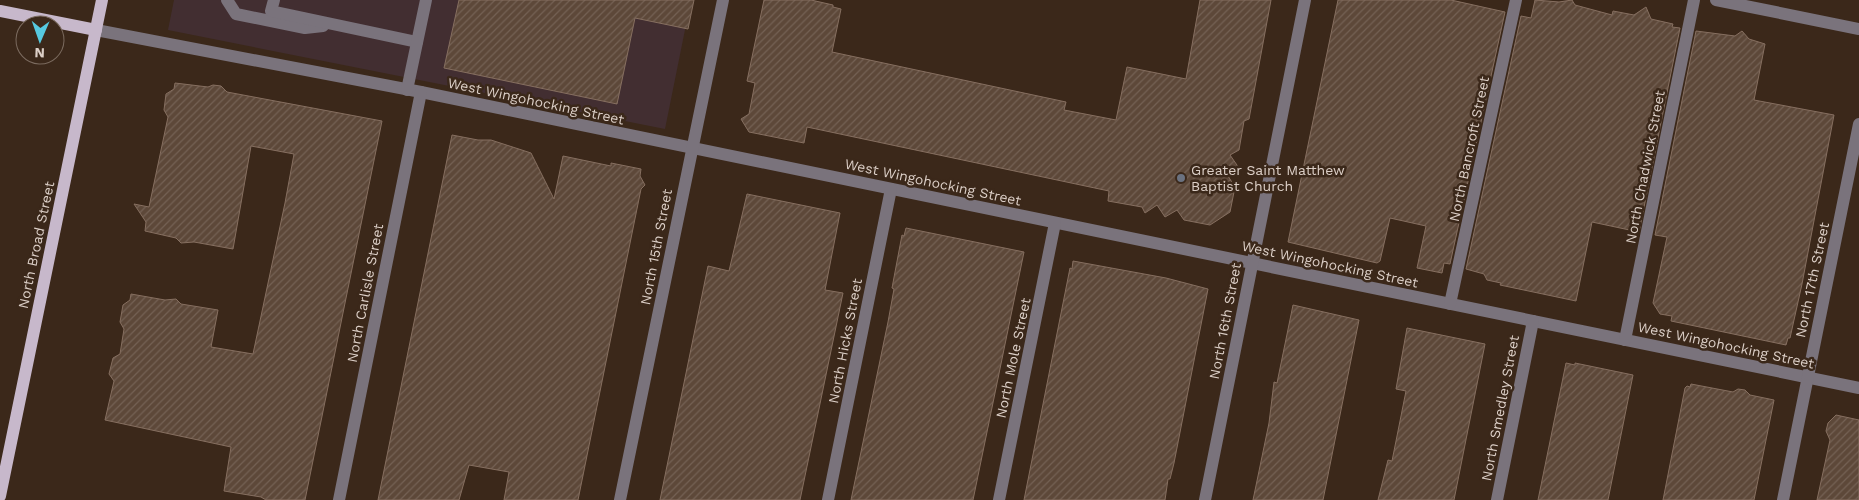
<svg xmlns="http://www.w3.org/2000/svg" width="1859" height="500" font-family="'Work Sans',sans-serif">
  <defs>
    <pattern id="building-hatch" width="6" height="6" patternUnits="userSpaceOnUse" patternTransform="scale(1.25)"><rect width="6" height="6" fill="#5d4839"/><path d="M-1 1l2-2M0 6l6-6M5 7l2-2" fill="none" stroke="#746154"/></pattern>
  </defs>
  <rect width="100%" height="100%" fill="#3b281a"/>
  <polygon fill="#422e31" points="174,0 691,0 665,129 168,30"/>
  <g fill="url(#building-hatch)" stroke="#866f60">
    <polygon points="459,0 694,0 688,29 635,18 617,104 444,68"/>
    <polygon points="764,0 811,0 833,5 833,7 841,9 832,52 1066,102 1064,110 1116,120 1127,67 1186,79 1200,0 1271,0 1249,119 1244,121 1239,150 1230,155 1239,168 1228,176 1235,187 1230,212 1210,225 1184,220 1177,210 1165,217 1157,205 1145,213 1142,207 1108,201 1109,191 807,127 804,143 749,132 741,119 749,114 755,83 747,81"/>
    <polygon points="1338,0 1451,0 1505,12 1450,264 1444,263 1442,273 1417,268 1426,226 1390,218 1380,261 1377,263 1288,242"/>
    <polygon points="1535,0 1559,2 1572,0 1575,5 1612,15 1613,11 1634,15 1646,7 1651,19 1673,24 1672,27 1680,28 1639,232 1592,222 1576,301 1500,285 1501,283 1487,280 1484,274 1466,269 1521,16 1531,18"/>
    <polygon points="1696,31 1735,36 1742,31 1749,39 1765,44 1754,100 1834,115 1802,284 1790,338 1788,338 1786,345 1671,321 1672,316 1660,314 1653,303 1667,237 1655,235"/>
    <polygon points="175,83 208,87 213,85 221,86 227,92 382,121 305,500 266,500 261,497 224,491 231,447 105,420 114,381 109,374 113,358 120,354 124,329 120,322 123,305 130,300 131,294 165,300 176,299 181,304 218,310 211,347 253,354 285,203 294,154 251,146 233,249 194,242 181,243 176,238 145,231 146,222 134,204 149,207 168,117 164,110 166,94 174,89"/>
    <polygon points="452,135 478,140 491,140 531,153 554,199 563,156 611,166 611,163 641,169 640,176 645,185 641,189 578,500 504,500 509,472 469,465 459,500 378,500"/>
    <polygon points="747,194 840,213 825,290 843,293 800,500 660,500 708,266 729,271"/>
    <polygon points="906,228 1024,252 973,500 851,500 888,322 894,289 892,288 902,235 904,236"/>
    <polygon points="1073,261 1166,278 1208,289 1174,463 1170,479 1168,479 1165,500 1024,500 1070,268 1072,269"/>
    <polygon points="1293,305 1359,320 1323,500 1253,500 1269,423 1274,382 1277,383"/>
    <polygon points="1407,328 1485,344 1454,500 1378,500 1388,460 1392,461 1406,391 1396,389"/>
    <polygon points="1566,363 1575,365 1575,363 1633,375 1608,500 1538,500"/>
    <polygon points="1691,384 1733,392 1738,389 1745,390 1750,395 1774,400 1754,500 1663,500 1685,388 1687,386 1690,387"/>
    <polygon points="1836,415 1859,420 1859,500 1817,500 1830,440 1826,431 1828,423"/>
  </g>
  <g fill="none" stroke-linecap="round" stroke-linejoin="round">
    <g stroke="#7a737c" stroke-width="12">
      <polyline points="227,0 236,14 305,28 323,26"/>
      <polyline points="274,0 271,11 417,42"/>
      <polyline points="1716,0 1859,29"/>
      <polyline points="96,30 421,92 1859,388"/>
      <polyline points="407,90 426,0"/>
      <polyline points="1450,304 1516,0"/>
      <polyline points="1625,340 1694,0"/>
      <polyline points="339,500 421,92"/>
      <polyline points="620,500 723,0"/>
      <polyline points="828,500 891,189"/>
      <polyline points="999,500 1055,223"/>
      <polyline points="1205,500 1305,0"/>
      <polyline points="1497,500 1533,321"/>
      <polyline points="1783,500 1859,124"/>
    </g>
    <g stroke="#c7b8cb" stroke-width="12">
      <polyline points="0,11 96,30"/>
      <polyline points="0,496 102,0"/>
    </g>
  </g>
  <circle fill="#6b7280" stroke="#3b281a" stroke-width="2" cx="1181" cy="178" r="5"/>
  <g text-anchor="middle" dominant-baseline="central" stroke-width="5" stroke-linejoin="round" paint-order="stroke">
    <g font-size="14" fill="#dccfc7" stroke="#3b281a">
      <text transform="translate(536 101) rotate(12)">West Wingohocking Street</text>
      <text transform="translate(1469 149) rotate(-78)">North Bancroft Street</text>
      <text transform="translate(1645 167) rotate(-79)">North Chadwick Street</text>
      <text transform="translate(933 182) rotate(12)">West Wingohocking Street</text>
      <text transform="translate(36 245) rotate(-78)">North Broad Street</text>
      <text transform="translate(656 247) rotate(-79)">North 15th Street</text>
      <text transform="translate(1330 264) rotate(12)">West Wingohocking Street</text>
      <text transform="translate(1812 280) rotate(-78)">North 17th Street</text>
      <text transform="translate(365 293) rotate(-79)">North Carlisle Street</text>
      <text transform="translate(1225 321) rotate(-79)">North 16th Street</text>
      <text transform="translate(845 341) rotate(-79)">North Hicks Street</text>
      <text transform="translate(1726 345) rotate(12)">West Wingohocking Street</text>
      <text transform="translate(1013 358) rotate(-78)">North Mole Street</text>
      <text transform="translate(1500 408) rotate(-79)">North Smedley Street</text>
    </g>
    <g font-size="14" fill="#dccfc7" stroke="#3b281a" text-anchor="start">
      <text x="1191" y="170">Greater Saint Matthew<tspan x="1191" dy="16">Baptist Church</tspan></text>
    </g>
  </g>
  <g transform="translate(40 40) rotate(182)"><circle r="24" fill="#3b281a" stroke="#7b6b5f"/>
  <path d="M0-4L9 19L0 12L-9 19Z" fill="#56c9e0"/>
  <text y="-8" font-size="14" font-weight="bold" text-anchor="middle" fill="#dccfc7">N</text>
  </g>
</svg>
